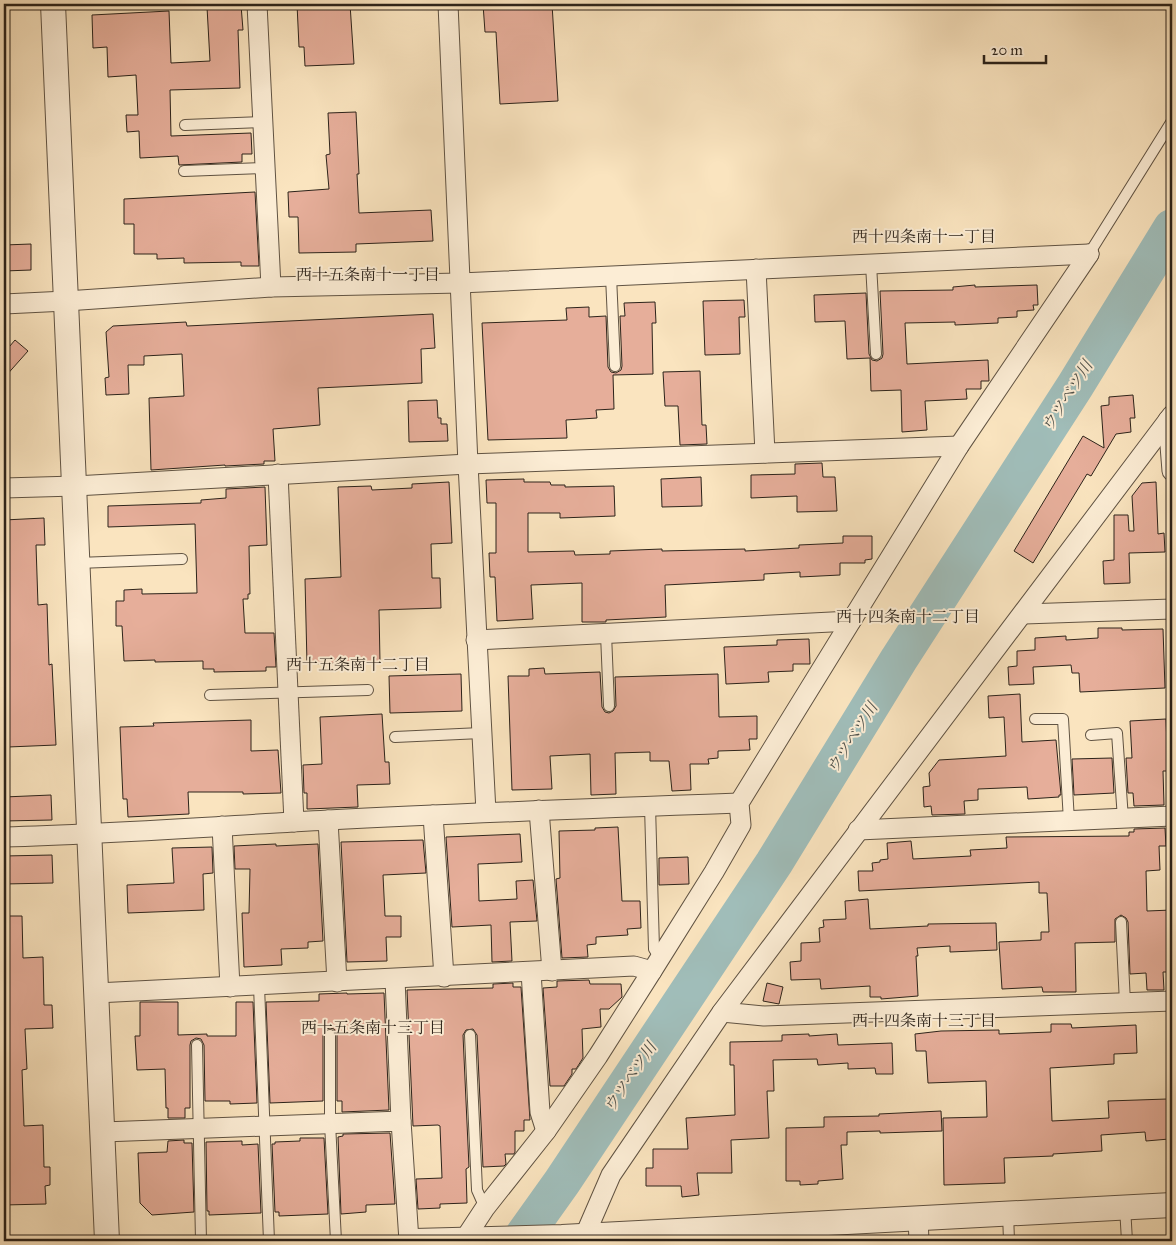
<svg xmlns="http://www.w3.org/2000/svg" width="1176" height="1245" font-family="'IM FELL Great Primer','Noto Serif JP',serif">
  <rect width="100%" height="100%" fill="#fae4bf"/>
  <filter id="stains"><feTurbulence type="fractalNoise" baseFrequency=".004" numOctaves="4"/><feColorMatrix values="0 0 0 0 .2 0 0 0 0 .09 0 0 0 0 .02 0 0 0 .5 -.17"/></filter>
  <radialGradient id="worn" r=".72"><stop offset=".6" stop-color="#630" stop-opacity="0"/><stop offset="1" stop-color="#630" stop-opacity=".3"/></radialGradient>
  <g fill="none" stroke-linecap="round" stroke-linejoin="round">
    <polyline stroke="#a0bdb9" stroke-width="38" points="520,1241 562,1182 774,863 899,659 1075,386 1172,228"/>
  </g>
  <g fill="#e6ae9a" stroke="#2c231a">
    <polygon points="297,4 350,4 354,64 305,66 304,47 299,47"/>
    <polygon points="483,4 552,4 558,101 500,104 496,32 485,32"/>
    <polygon points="241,5 243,30 238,30 240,88 170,90 171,136 251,133 252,154 242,154 242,162 179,165 178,156 140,158 139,131 127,132 126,115 138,115 136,75 108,77 107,47 93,48 92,15 169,11 171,63 210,61 207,7"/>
    <polygon points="356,112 359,174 357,174 359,213 431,210 433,241 356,244 356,252 299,253 298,217 289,217 288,192 329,189 326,155 330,154 328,113"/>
    <polygon points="255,192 259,266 241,266 241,262 184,263 184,258 157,259 157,254 134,254 134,224 124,224 124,199"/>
    <polygon points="31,244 31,270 4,271 4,245"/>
    <polygon points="975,285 975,287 1037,285 1038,305 1033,305 1034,310 1017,311 1017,317 998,318 998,323 955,325 955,322 905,323 907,364 988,360 989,381 981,381 981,389 966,389 967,399 925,401 927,430 902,432 901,390 871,391 870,358 847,359 845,321 815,322 814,295 866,293 869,354 872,360 877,361 882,358 883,354 880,291 953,290 953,287"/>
    <polygon points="744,300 745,317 739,317 740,354 705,355 703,301"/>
    <polygon points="655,302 656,323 652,323 653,374 613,375 614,409 596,410 597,418 566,420 567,438 488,440 482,323 567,320 566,308 589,307 589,317 606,316 608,367 611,372 616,373 621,370 622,366 620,316 625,316 624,303"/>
    <polygon points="433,314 435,348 421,349 422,383 318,388 320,425 273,429 275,461 264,461 264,464 225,466 225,465 151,470 149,398 184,396 182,354 144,356 144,365 128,365 129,394 106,395 105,378 109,377 106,332 113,326 186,322 187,326"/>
    <polygon points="15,340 28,351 4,378 4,353"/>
    <polygon points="700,371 702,425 706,425 707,444 680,445 678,406 665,406 663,372"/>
    <polygon points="1133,395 1135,418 1130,418 1131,432 1116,434 1091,476 1087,474 1033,563 1014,551 1083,436 1104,448 1101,406 1109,405 1109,397"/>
    <polygon points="437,400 438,418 441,418 441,424 447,424 448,441 409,442 408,401"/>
    <polygon points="822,463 823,477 835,477 837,511 797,512 797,496 751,498 751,475 795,474 795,464"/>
    <polygon points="701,477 702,506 662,507 661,479"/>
    <polygon points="524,479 524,482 550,482 551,485 565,485 565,487 614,486 615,516 560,518 560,513 528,513 528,552 574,551 575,555 610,554 610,551 662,549 662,551 745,549 745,551 799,548 799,545 843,543 843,536 872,536 872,559 865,560 865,563 840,563 840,575 800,577 800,572 764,574 764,580 665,585 666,617 606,620 606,622 582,622 582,583 531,585 533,619 497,621 495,577 490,577 489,553 496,553 496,503 487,503 486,480"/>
    <polygon points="449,482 452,543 431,544 432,578 440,578 441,608 379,610 380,662 307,664 305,579 341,577 338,487 371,486 372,490 412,488 412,484"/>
    <polygon points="1156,482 1158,534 1164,533 1165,552 1129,553 1130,583 1104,584 1103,561 1114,560 1114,515 1128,515 1129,531 1134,531 1132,496 1142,483"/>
    <polygon points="265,487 267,545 249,546 250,594 248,594 248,599 243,599 245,633 274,633 276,667 266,667 266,671 214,672 214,669 203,669 203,661 155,662 155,660 124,661 122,626 116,626 116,601 124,601 124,590 142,589 142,594 197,593 195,524 108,527 108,506 201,503 201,500 226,498 226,489"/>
    <polygon points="44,518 45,545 36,545 38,605 47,604 49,665 52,664 56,745 8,747 6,715 4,715 4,520"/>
    <polygon points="1098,628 1122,628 1122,630 1163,629 1165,688 1080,692 1079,673 1072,673 1071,665 1033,667 1034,684 1009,685 1008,667 1017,666 1017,651 1035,650 1035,638 1066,636 1066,640 1098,638"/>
    <polygon points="809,639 810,664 793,664 793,671 768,672 769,682 726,684 724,647 777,645 777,640"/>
    <polygon points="544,668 545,674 600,672 602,707 605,712 609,713 613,711 616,706 615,677 718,674 719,717 757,716 757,739 749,739 750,750 718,751 718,758 708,759 709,764 690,764 691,790 672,791 669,761 650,761 650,752 615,753 616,794 591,795 590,754 550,756 552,789 512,790 508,676 529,676 529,669"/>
    <polygon points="461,674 462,711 390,713 389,676"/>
    <polygon points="1020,694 1022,742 1056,740 1061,795 1059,795 1059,797 1028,799 1027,787 978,789 978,800 964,801 965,814 932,815 931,806 924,807 923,787 930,786 929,773 939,760 1006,756 1004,717 989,718 988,696"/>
    <polygon points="382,714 385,762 389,762 390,784 357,785 358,807 307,809 307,793 304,793 303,765 322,764 320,717"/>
    <polygon points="1166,719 1168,771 1163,771 1164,805 1134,806 1133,793 1128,793 1126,758 1132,758 1130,721"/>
    <polygon points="251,720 251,751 278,750 281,793 243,794 243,792 188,792 189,814 128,817 127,799 123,799 120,727 154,726 153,723"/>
    <polygon points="1112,758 1114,793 1074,795 1072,759"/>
    <polygon points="51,795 52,820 4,821 4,797"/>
    <polygon points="618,827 622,901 640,901 641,928 627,929 628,935 596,937 596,944 587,945 588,957 562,958 556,879 560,878 559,831 595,830 595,828"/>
    <polygon points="1165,828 1166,846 1159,846 1160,870 1146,871 1147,911 1172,910 1172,972 1163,972 1164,990 1147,990 1146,973 1130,974 1128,922 1126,918 1121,915 1115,919 1115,942 1075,943 1076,992 1043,992 1042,987 1002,989 999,942 1041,940 1041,932 1049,932 1047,893 1039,893 1039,882 859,891 858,871 873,871 872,863 880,862 880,860 888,859 887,843 911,841 913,859 971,856 970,850 1007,848 1006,837 1129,836 1129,832 1134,832 1134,829"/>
    <polygon points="520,834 522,862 478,864 479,901 517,899 516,881 533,880 537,921 510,922 512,961 492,962 491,925 452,927 446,837"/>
    <polygon points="423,840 426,873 383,875 385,916 401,916 401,937 386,937 387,961 347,962 341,842"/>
    <polygon points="276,844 276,846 318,844 323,941 308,942 308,948 281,949 282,965 244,967 242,913 249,913 250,869 235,869 234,846"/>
    <polygon points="212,847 213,873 203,874 204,910 128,913 127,885 174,883 172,848"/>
    <polygon points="52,855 53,883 4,884 4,856"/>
    <polygon points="688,857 689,884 659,885 659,858"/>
    <polygon points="868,899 870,929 928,926 928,924 996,923 997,950 950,952 950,946 917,948 918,956 916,956 918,996 881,999 881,997 870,997 870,986 821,989 820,979 791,980 790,962 801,961 801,943 820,942 819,928 824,927 823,920 846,919 845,901"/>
    <polygon points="4,916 22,916 23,958 43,957 44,1005 52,1005 53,1028 25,1029 27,1069 22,1070 24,1126 43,1125 44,1167 50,1167 50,1185 45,1186 46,1204 4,1205"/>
    <polygon points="589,980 590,984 621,984 622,997 609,1009 600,1009 601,1027 582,1029 583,1058 576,1069 572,1069 572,1074 564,1086 550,1086 543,988 557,987 557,981"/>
    <polygon points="513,983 513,987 521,987 530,1120 524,1120 524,1131 515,1131 515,1152 514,1154 505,1154 506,1164 504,1166 483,1167 477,1035 473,1029 466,1030 463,1035 469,1167 466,1169 467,1203 440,1204 440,1208 418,1209 416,1179 442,1178 440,1126 438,1125 413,1126 407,990 493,988 493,984"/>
    <polygon points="767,983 783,987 779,1004 763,1001"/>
    <polygon points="347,993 347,994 384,993 389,1110 342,1112 342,1101 337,1101 337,1035 334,1029 330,1028 326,1029 323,1035 323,1101 270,1103 266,1002 319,1001 319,994"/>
    <polygon points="140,1002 178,1002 178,1035 207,1034 207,1036 236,1036 236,1002 253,1002 257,1103 230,1104 230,1101 205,1101 204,1045 201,1039 196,1038 191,1041 190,1045 190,1108 185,1108 185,1118 168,1118 168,1108 166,1108 165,1069 137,1070 135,1036 140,1036"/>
    <polygon points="1051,1024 1071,1024 1072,1028 1136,1025 1137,1053 1114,1054 1114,1064 1050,1068 1052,1121 1109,1118 1108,1101 1167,1099 1169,1139 1146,1141 1145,1132 1101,1135 1102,1151 1053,1154 1053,1156 1004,1158 1005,1183 944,1185 943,1118 987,1117 986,1081 928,1083 926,1051 916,1051 915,1034 941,1031 999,1030 999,1034 1051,1032"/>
    <polygon points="809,1034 809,1036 837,1034 838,1045 892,1043 893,1074 876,1074 875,1068 848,1069 848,1063 818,1065 817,1059 773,1060 774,1091 767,1091 769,1138 731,1140 732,1173 697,1173 699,1195 682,1197 681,1186 646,1186 646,1168 653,1168 653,1149 688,1149 686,1118 735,1115 734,1065 730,1065 730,1042 782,1041 782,1035"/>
    <polygon points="941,1111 942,1131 880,1133 880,1131 847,1132 847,1145 841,1145 843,1179 818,1181 818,1184 800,1185 800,1181 786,1181 786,1128 824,1127 824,1117 879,1116 879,1114"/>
    <polygon points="390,1133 395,1204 366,1205 366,1212 341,1214 338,1137 343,1136 343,1134"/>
    <polygon points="300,1138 324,1138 328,1214 279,1216 279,1212 275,1212 272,1144 275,1144 275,1142 300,1141"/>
    <polygon points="184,1140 184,1143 192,1143 194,1212 152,1215 140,1203 138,1153 167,1152 168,1141"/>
    <polygon points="242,1141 242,1145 258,1144 261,1213 209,1215 209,1211 207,1211 206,1142"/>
  </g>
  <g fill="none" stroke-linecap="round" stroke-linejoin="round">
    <defs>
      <g id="service">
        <polyline points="185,125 263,122"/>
        <polyline points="184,171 265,168"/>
        <polyline points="1089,254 1172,121"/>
        <polyline points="871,264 876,354"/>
        <polyline points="611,276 615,366"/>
        <polyline points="78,563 182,559"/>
        <polyline points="606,634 609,706"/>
        <polyline points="210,695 368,690"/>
        <polyline points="1035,719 1063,719 1069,821"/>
        <polyline points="1091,735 1117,733 1123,819"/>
        <polyline points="395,737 481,733"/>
        <polyline points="650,806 654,949 660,959"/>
        <polyline points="1121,922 1125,1003"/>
        <polyline points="259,986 269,1241"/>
        <polyline points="330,1035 330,1123 336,1241"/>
        <polyline points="470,1035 477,1190 485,1208"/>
        <polyline points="197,1045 201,1241"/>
        <polyline points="1125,1207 1127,1241"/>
        <polyline points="1008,1213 1009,1241"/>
      </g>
      <g id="minor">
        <polyline points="257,4 271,287"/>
        <polyline points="448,4 468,464 486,812"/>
        <polyline points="756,269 765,453"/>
        <polyline points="4,304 66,301 271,287 460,283 1089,254"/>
        <polyline points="1168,420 1172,471"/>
        <polyline points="278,474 294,822"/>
        <polyline points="4,488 75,486 468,464 959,446"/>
        <polyline points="1024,614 1172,609"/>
        <polyline points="476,640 851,621"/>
        <polyline points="539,810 552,971"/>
        <polyline points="433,815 444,977"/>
        <polyline points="328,820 337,982"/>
        <polyline points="222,826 230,987"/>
        <polyline points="858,830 1172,816"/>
        <path d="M4,837C112,834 220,826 328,820C465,813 602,808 739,803"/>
        <polyline points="531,972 540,1112 546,1131"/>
        <polyline points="395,979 401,1121"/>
        <polyline points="96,993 634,966 652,971"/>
        <polyline points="722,1012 764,1016 1172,1001"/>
        <polyline points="103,1132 401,1121 409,1241"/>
        <polyline points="918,1218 919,1241"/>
        <polyline points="464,1240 485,1208 546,1131 598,1056 652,971 714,872 741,825 739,803 959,446 1089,254"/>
        <polyline points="580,1241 585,1235 611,1175 722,1012 1172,415"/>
      </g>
      <g id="tertiary">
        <polyline points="53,4 107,1241"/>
        <polyline points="414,1241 562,1237 1172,1205"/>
      </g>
    </defs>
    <use href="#service" stroke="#605343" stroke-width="12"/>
    <use href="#minor" stroke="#605343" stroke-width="21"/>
    <use href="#tertiary" stroke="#605343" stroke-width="26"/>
    <use href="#service" stroke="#fcedd5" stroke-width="10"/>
    <use href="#minor" stroke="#fcedd5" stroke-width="19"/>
    <use href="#tertiary" stroke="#fcedd5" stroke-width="24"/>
  </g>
  <g text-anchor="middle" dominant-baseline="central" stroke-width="4" stroke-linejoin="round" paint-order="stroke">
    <g font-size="16" fill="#2c231a" stroke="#fcedd5">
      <text x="924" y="236">西十四条南十一丁目</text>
      <text x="368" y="274">西十五条南十一丁目</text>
      <text x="908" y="616">西十四条南十二丁目</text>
      <text x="358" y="664">西十五条南十二丁目</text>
      <text x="924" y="1020">西十四条南十三丁目</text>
      <text x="373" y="1027">西十五条南十三丁目</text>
    </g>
    <g font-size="16" font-style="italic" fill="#4f514a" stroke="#fcedd5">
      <text transform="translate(1067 396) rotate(-58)">ウツベツ川</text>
      <text transform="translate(852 738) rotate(-58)">ウツベツ川</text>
      <text transform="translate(630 1077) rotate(-56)">ウツベツ川</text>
    </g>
  </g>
  <rect width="1176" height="1245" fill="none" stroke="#fae4bf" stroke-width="20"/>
  <rect x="5" y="5" width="1166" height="1235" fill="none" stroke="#2c231a" stroke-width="2.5"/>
  <rect x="10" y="10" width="1156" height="1225" fill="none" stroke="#2c231a"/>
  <path d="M984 55v8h62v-8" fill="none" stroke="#2c231a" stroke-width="2.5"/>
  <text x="991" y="55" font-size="15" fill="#2c231a" stroke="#fcedd5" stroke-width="4" paint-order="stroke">20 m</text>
  <rect width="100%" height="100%" filter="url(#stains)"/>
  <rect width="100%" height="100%" fill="url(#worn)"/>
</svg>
